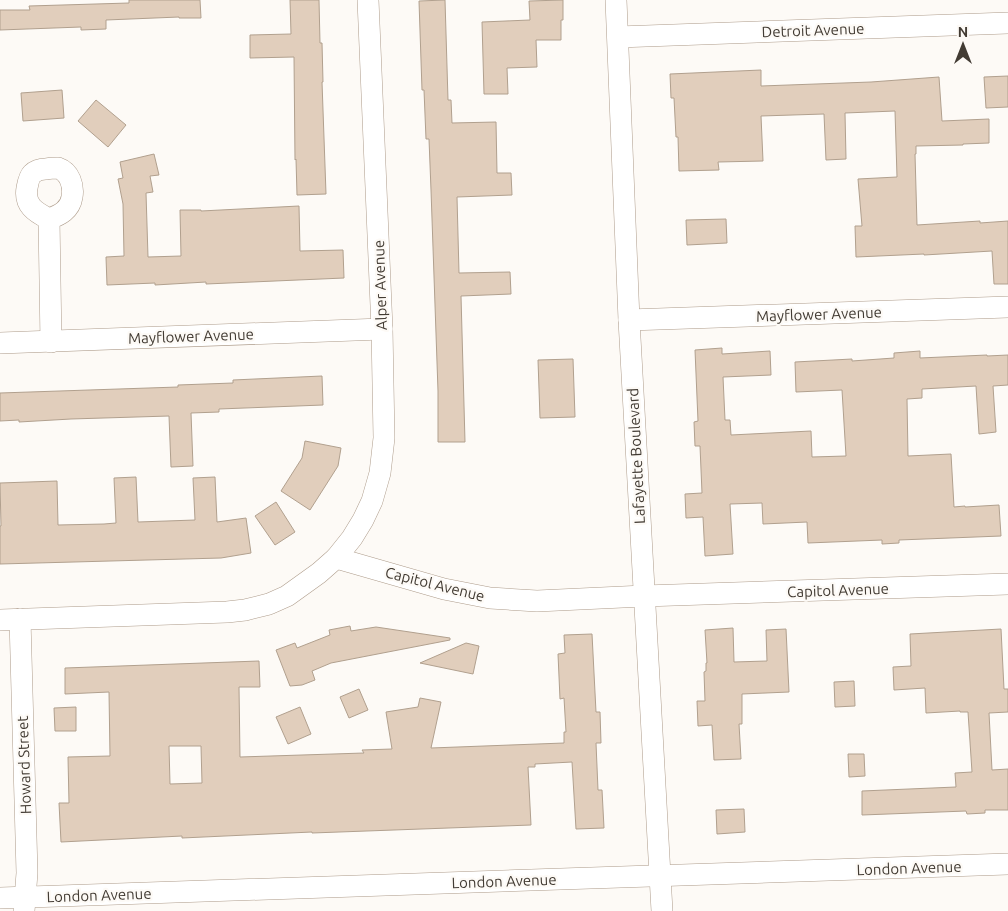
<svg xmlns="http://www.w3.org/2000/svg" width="1008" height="911" font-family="Ubuntu,sans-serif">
  <rect width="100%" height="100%" fill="#fdfaf6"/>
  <g fill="#e1cebc" stroke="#b1a08e" fill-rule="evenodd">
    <polygon points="129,0 200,0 201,18 179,18 179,17 106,20 106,29 81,30 81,27 0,30 0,10 30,10 29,6 129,3"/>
    <polygon points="290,0 319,0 320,43 322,43 323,82 322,82 326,194 297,195 296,159 295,160 294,57 250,58 250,35 291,34"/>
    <polygon points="445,0 448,100 451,100 452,123 496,122 497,173 511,173 512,195 457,197 459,273 510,272 511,294 461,296 465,442 438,442 438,391 431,190 429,139 426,139 424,90 422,90 419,1"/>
    <polygon points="563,0 563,20 561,20 561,40 536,40 537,67 507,68 508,94 484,94 482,22 530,20 529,1"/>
    <polygon points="761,70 761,86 871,82 939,77 942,121 989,119 989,143 963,144 963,145 916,146 916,154 915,154 917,225 980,221 980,223 1008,221 1008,284 994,284 992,251 924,255 924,254 856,257 855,226 862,226 858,179 897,177 895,111 845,113 846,159 826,160 824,114 761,116 763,161 718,162 719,170 679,171 678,137 676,137 674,98 671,98 670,74"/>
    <polygon points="1008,76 1008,107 986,108 984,77"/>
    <polygon points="62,90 64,118 23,121 21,93"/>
    <polygon points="96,100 126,125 108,147 78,121"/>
    <polygon points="154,154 159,175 150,176 153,192 146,193 148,257 181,256 180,210 201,210 201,211 299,206 300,251 343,250 344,278 206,284 206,282 155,285 155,283 107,285 106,257 124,256 123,204 118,179 123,178 120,162"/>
    <polygon points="726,219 727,243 687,245 686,220"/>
    <polygon points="722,348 722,354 770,351 771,375 723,377 725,420 730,420 731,435 811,431 812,457 846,456 842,390 796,392 795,362 852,359 852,361 894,358 894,353 920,351 920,358 987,355 987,356 1008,355 1008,385 993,386 996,432 979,434 976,386 922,389 922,398 907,399 908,456 951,454 954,507 965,506 965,507 999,505 1001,536 899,540 899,543 882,544 882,540 808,543 807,522 763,524 762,503 730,504 733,554 705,556 703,517 686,518 685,494 702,493 700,446 695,446 694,422 698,421 695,350"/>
    <polygon points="573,359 575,417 540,418 538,360"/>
    <polygon points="322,376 323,405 219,409 219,412 191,413 193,466 171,467 169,416 71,419 19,422 19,420 0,421 0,393 178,387 178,385 233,383 233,380"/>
    <polygon points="305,441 341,448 338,466 310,510 281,491 302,458"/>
    <polygon points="136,477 138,522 195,520 193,478 215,477 217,522 246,518 251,553 221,558 0,564 0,526 1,526 0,483 57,481 58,525 104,524 116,523 114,478"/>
    <polygon points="276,502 295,532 275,545 255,516"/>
    <polygon points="350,626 351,631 376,627 450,638 450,640 331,663 312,671 315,680 302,685 290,686 276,650 295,643 297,648 330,635 329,630"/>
    <polygon points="733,628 734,662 767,661 766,630 786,629 789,692 742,694 742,724 739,724 741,759 714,760 712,725 698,726 697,701 705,701 704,672 706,671 706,663 707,663 705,630"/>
    <polygon points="1001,629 1004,689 1008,689 1008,712 989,713 992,770 1008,769 1008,810 985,810 985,813 967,814 966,811 862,815 862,791 956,787 955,773 972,772 968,712 960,712 960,711 926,713 925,688 894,690 893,667 911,666 910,634"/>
    <path d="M592,634L596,712H600L601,743H596L598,790H602L604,828L576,829L572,762L535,764V767H528L531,825L312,833V832L182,838V836L61,842L59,803H69L68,757L110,756L109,692L65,694V668L259,661L260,687H239L240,757L364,753L362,750L392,749L386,712L418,707L420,698L441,702L431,748L564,743V732H566L564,698L560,699L558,654L565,653L564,635ZM169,746H201L202,783L170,784Z"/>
    <polygon points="466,643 479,646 473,674 420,663"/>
    <polygon points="854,681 855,706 835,707 834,682"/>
    <polygon points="359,689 368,710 349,718 340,697"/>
    <polygon points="76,707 76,731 55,731 54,708"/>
    <polygon points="300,707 311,734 288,744 276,717"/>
    <polygon points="848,754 864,754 865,776 849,777"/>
    <polygon points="744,809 745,832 717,834 716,810"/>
  </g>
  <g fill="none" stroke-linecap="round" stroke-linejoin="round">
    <defs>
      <g id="minor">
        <polyline points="616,0 629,320 662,911"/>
        <polyline points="618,37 1008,23"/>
        <path d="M49,219C35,212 24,205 27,188C28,183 29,177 32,174C36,170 41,169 46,169C50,168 55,168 58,168C70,172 74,186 72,197C70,210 60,215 49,219L51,342"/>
        <polyline points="629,320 1008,307"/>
        <polyline points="0,343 382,329"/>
        <polyline points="336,558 352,538 363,520 372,501 380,473 384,438 382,329 368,0"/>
        <polyline points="20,619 27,873 24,911"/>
        <polyline points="0,620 227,612 245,610 269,604 287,596 319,573 336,558 444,589 490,598 537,601 644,596 1008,584"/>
        <polyline points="0,898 1008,864"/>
      </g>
    </defs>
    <use href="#minor" stroke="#ae9c8b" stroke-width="22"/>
    <use href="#minor" stroke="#fff" stroke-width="21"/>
  </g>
  <g text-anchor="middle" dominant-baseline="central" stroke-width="4.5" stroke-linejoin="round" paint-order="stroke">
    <g font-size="15" fill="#423b33" stroke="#fdfaf6">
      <text transform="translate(813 30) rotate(-2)">Detroit Avenue</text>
      <text transform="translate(380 285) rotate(-92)">Alper Avenue</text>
      <text transform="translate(819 314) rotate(-2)">Mayflower Avenue</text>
      <text transform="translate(191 336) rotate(-2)">Mayflower Avenue</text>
      <text transform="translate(636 456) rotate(-93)">Lafayette Boulevard</text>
      <text transform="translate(435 584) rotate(14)">Capitol Avenue</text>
      <text transform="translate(838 590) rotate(-2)">Capitol Avenue</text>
      <text transform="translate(24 765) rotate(-92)">Howard Street</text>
      <text transform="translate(909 868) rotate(-2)">London Avenue</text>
      <text transform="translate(504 881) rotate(-2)">London Avenue</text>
      <text transform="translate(99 895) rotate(-2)">London Avenue</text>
    </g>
  </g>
  <g transform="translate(963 45)" stroke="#fdfaf6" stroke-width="4" paint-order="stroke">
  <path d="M0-4L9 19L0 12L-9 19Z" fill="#423b33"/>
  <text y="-8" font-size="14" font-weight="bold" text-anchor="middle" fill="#423b33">N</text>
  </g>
</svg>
